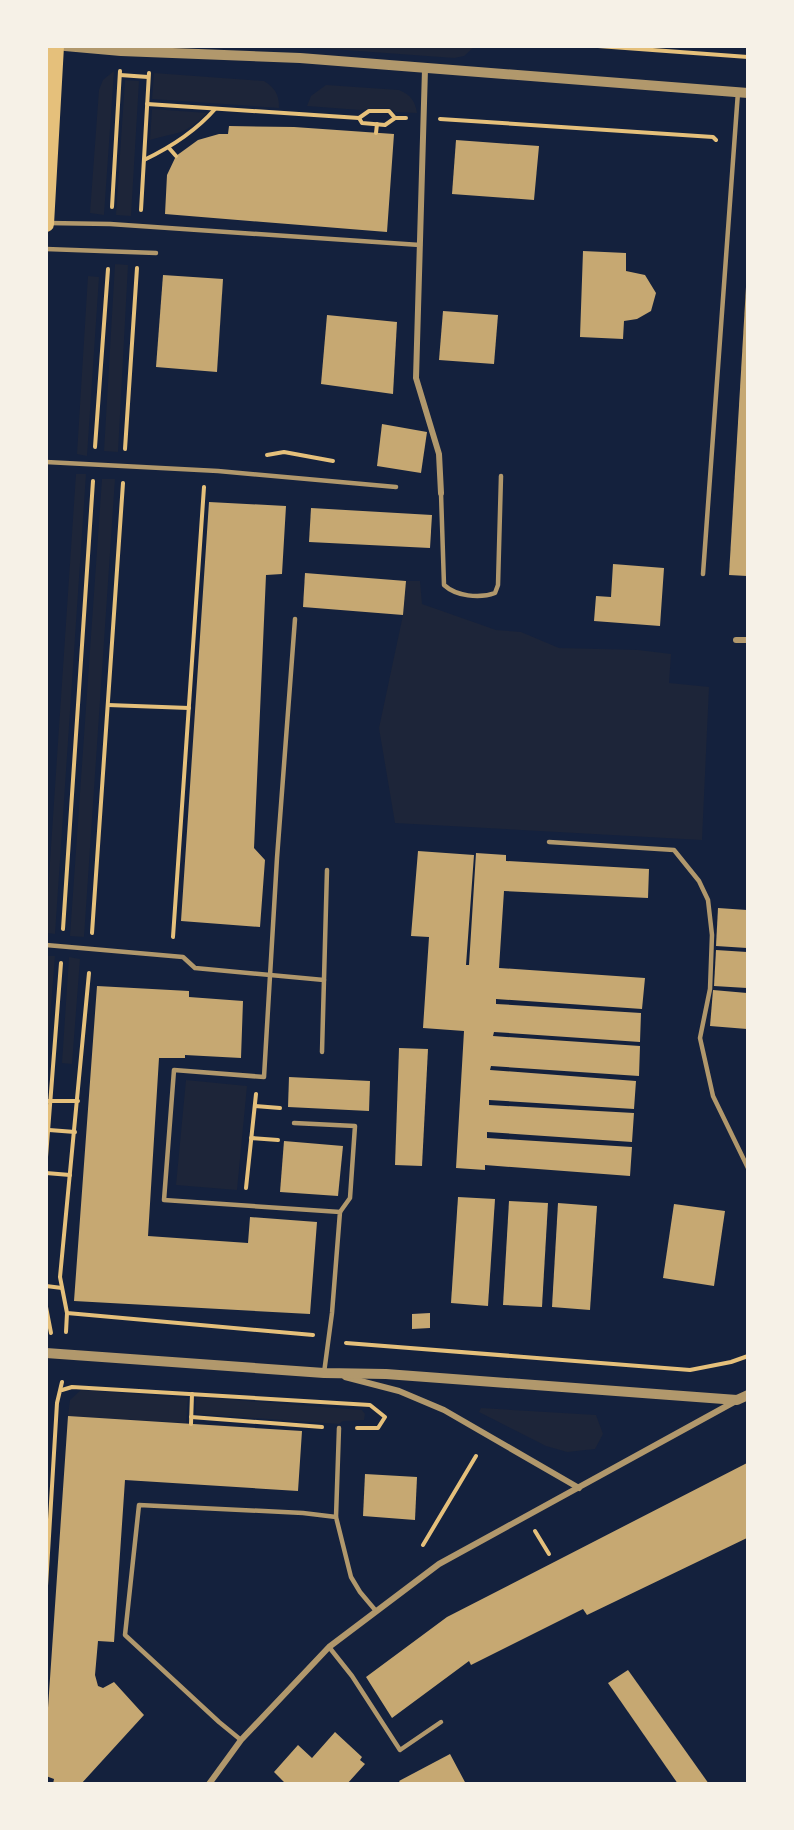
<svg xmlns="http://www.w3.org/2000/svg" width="794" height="1830" font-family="Ubuntu,sans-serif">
  <rect width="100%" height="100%" fill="#14213d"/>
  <g fill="#1d2539">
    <polygon points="304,47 474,47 464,56 454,58"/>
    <polygon points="114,71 104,215 90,213 99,90 103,80"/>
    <path d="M154,73L264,81C275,88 279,94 279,108L152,99Z"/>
    <polygon points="125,80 139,81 131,216 116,215"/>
    <path d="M326,85L399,90C411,95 415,101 417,113L396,112L389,108L360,110L307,106L311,96Z"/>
    <path d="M152,109L207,113C182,137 180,131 150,140Z"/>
    <polygon points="115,264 128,265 118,452 104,451"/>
    <polygon points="88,276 99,277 87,456 77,454"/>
    <polygon points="76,474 86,474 55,934 47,933 47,907"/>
    <polygon points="102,479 115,479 84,937 70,936"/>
    <polygon points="406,581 420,581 422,604 496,630 521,632 559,648 638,650 671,654 669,683 709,687 702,840 395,823 379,728 403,615"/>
    <polygon points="47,956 55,956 47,1056 46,956"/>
    <polygon points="69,957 80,959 72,1064 62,1063"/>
    <polygon points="186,1080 247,1086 237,1190 176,1185"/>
    <polygon points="81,1390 188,1398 186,1423 68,1416 70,1400"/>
    <polygon points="196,1397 362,1410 365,1414 364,1420 343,1421 339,1424 196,1414"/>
    <polygon points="481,1408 596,1415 603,1434 595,1449 567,1452 546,1446 479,1412"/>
  </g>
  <g fill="#c6a872">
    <polygon points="229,126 294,127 394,134 387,232 165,214 167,175 176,156 198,140 219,134 228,134"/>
    <polygon points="456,140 539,146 534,200 452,194"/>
    <polygon points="583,251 626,253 626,271 645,275 656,293 651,311 637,319 624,321 623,339 580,337"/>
    <polygon points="163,275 223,279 217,372 156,367"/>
    <polygon points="746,287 747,287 747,576 729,575"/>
    <polygon points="443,311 498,315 494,364 439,360"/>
    <polygon points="327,315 397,322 393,394 321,384"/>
    <polygon points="382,424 427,432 421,473 377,466"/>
    <polygon points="209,502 286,506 282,574 266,575 254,848 265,860 260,927 181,921"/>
    <polygon points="311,508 432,515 430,548 309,542"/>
    <polygon points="613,564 664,568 660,626 594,621 596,596 611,597"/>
    <polygon points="305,573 406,581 403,615 303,607"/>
    <polygon points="418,851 474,855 466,965 469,965 476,853 506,855 506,861 649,869 648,898 504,891 499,968 645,978 642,1009 496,999 496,1004 641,1013 640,1042 494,1032 493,1036 640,1046 639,1076 491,1066 490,1070 636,1081 634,1109 489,1100 489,1105 634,1113 632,1142 487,1132 487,1138 632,1147 630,1176 485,1165 485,1170 456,1168 464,1031 423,1028 429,937 411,936"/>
    <polygon points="718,908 747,910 747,948 716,946"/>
    <polygon points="716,950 747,952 747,988 714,986"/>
    <polygon points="97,986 189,991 189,997 243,1001 241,1058 185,1055 185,1058 159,1058 148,1236 248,1243 250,1217 317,1222 310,1314 74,1301"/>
    <polygon points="713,990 747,993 747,1029 710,1026"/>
    <polygon points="399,1048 428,1049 422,1166 395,1165"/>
    <polygon points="289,1077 370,1081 369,1111 288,1107"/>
    <polygon points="284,1141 343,1146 338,1196 280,1192"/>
    <polygon points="458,1197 495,1199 488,1306 451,1303"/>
    <polygon points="509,1201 548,1203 542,1307 503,1305"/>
    <polygon points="558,1203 597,1206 590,1310 552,1307"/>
    <polygon points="674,1204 725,1211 714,1286 663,1278"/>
    <polygon points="430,1313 430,1328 412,1329 412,1314"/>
    <polygon points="68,1416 302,1431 298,1491 125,1480 114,1642 98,1641 95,1675 98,1686 103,1688 114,1682 144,1715 81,1784 53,1784 54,1779 46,1776 46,1737"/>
    <polygon points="747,1463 747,1538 587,1615 583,1609 471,1665 469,1661 392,1718 366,1677 447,1617"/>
    <polygon points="365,1474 417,1477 415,1520 363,1516"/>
    <polygon points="628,1670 709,1784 678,1784 608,1683"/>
    <polygon points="335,1732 362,1757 360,1760 365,1764 347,1784 286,1784 274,1772 298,1745 312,1758"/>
    <polygon points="450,1754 466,1784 401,1784 399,1781"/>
  </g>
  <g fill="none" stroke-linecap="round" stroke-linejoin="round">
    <g stroke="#e5c07b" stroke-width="4">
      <polyline points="598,46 748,57"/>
      <polyline points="120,75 148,77"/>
      <polyline points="147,104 359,118 369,111 389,111 395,118 406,118"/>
      <polyline points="359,118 362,123 385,125 395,118"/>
      <polyline points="440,119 713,137 716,140"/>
      <polyline points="376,133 377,124"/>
      <polyline points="169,148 176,156"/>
      <path d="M144,160C171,147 195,132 215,109"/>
      <polyline points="112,207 120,71"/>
      <polyline points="141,210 149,73"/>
      <polyline points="95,447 108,269"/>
      <polyline points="125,449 137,268"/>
      <polyline points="267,455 284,452 333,461"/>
      <polyline points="108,705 189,708"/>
      <polyline points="63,929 93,481"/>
      <polyline points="92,933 123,483"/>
      <polyline points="173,937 204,487"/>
      <polyline points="89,973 60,1277 67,1313 313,1335"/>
      <polyline points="46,1101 78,1101"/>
      <polyline points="255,1106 280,1108"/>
      <polyline points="49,1130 75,1132"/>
      <polyline points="251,1138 278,1140"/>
      <polyline points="46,1157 61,963"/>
      <polyline points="46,1173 70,1175"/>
      <polyline points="246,1188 256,1094"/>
      <polyline points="46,1286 62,1288"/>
      <polyline points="46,1307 51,1333"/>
      <polyline points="66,1332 67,1313"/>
      <polyline points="346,1343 690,1370 731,1362 748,1356"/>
      <polyline points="62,1390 72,1387 370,1405 385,1417 378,1428 357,1428"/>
      <polyline points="191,1417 322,1427"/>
      <polyline points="191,1424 192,1394"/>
      <polyline points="535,1531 549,1554"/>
      <polyline points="423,1545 476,1456"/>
      <polyline points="46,1586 57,1403 62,1382"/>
    </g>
    <g stroke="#b1986c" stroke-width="4.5">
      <polyline points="48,223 110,224 420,245"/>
      <polyline points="46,249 156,253"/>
      <polyline points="46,462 218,471 396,487"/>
      <path d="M441,493L444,585C456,596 479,599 495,593L498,585L501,476"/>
      <polyline points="703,574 738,92"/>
      <polyline points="295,619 277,858 264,1077 174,1070 164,1200 340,1212 332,1313 324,1373"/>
      <polyline points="549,842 674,850 699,881 708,900 712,935 710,989 700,1038 713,1096 748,1168"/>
      <polyline points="46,945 183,957 195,968 324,980"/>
      <polyline points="322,1052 327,870"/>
      <polyline points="294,1123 355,1126 350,1198 340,1212"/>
      <polyline points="336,1517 339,1428"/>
      <polyline points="329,1647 352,1676 400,1750 441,1722"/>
      <polyline points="241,1740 219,1722 125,1635 139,1505 303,1513 336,1517 351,1577 360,1592 376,1611"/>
    </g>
    <g stroke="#b1986c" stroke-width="6">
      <polyline points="425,69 416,378 439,454 441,493"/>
      <polyline points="736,640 748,640"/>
      <polyline points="345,1377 399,1391 444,1410 579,1488"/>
      <polyline points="209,1784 241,1740 329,1647 439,1564 734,1402"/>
    </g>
    <g stroke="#b1986c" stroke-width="10">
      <polyline points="65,46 121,51 300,58 748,93"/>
      <polyline points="46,1353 324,1373 386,1374 737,1400 748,1395"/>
    </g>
    <polyline stroke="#e5c07b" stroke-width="16" points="46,224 56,46"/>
  </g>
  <rect width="794" height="1830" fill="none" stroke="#f6f1e7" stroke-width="96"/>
</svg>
